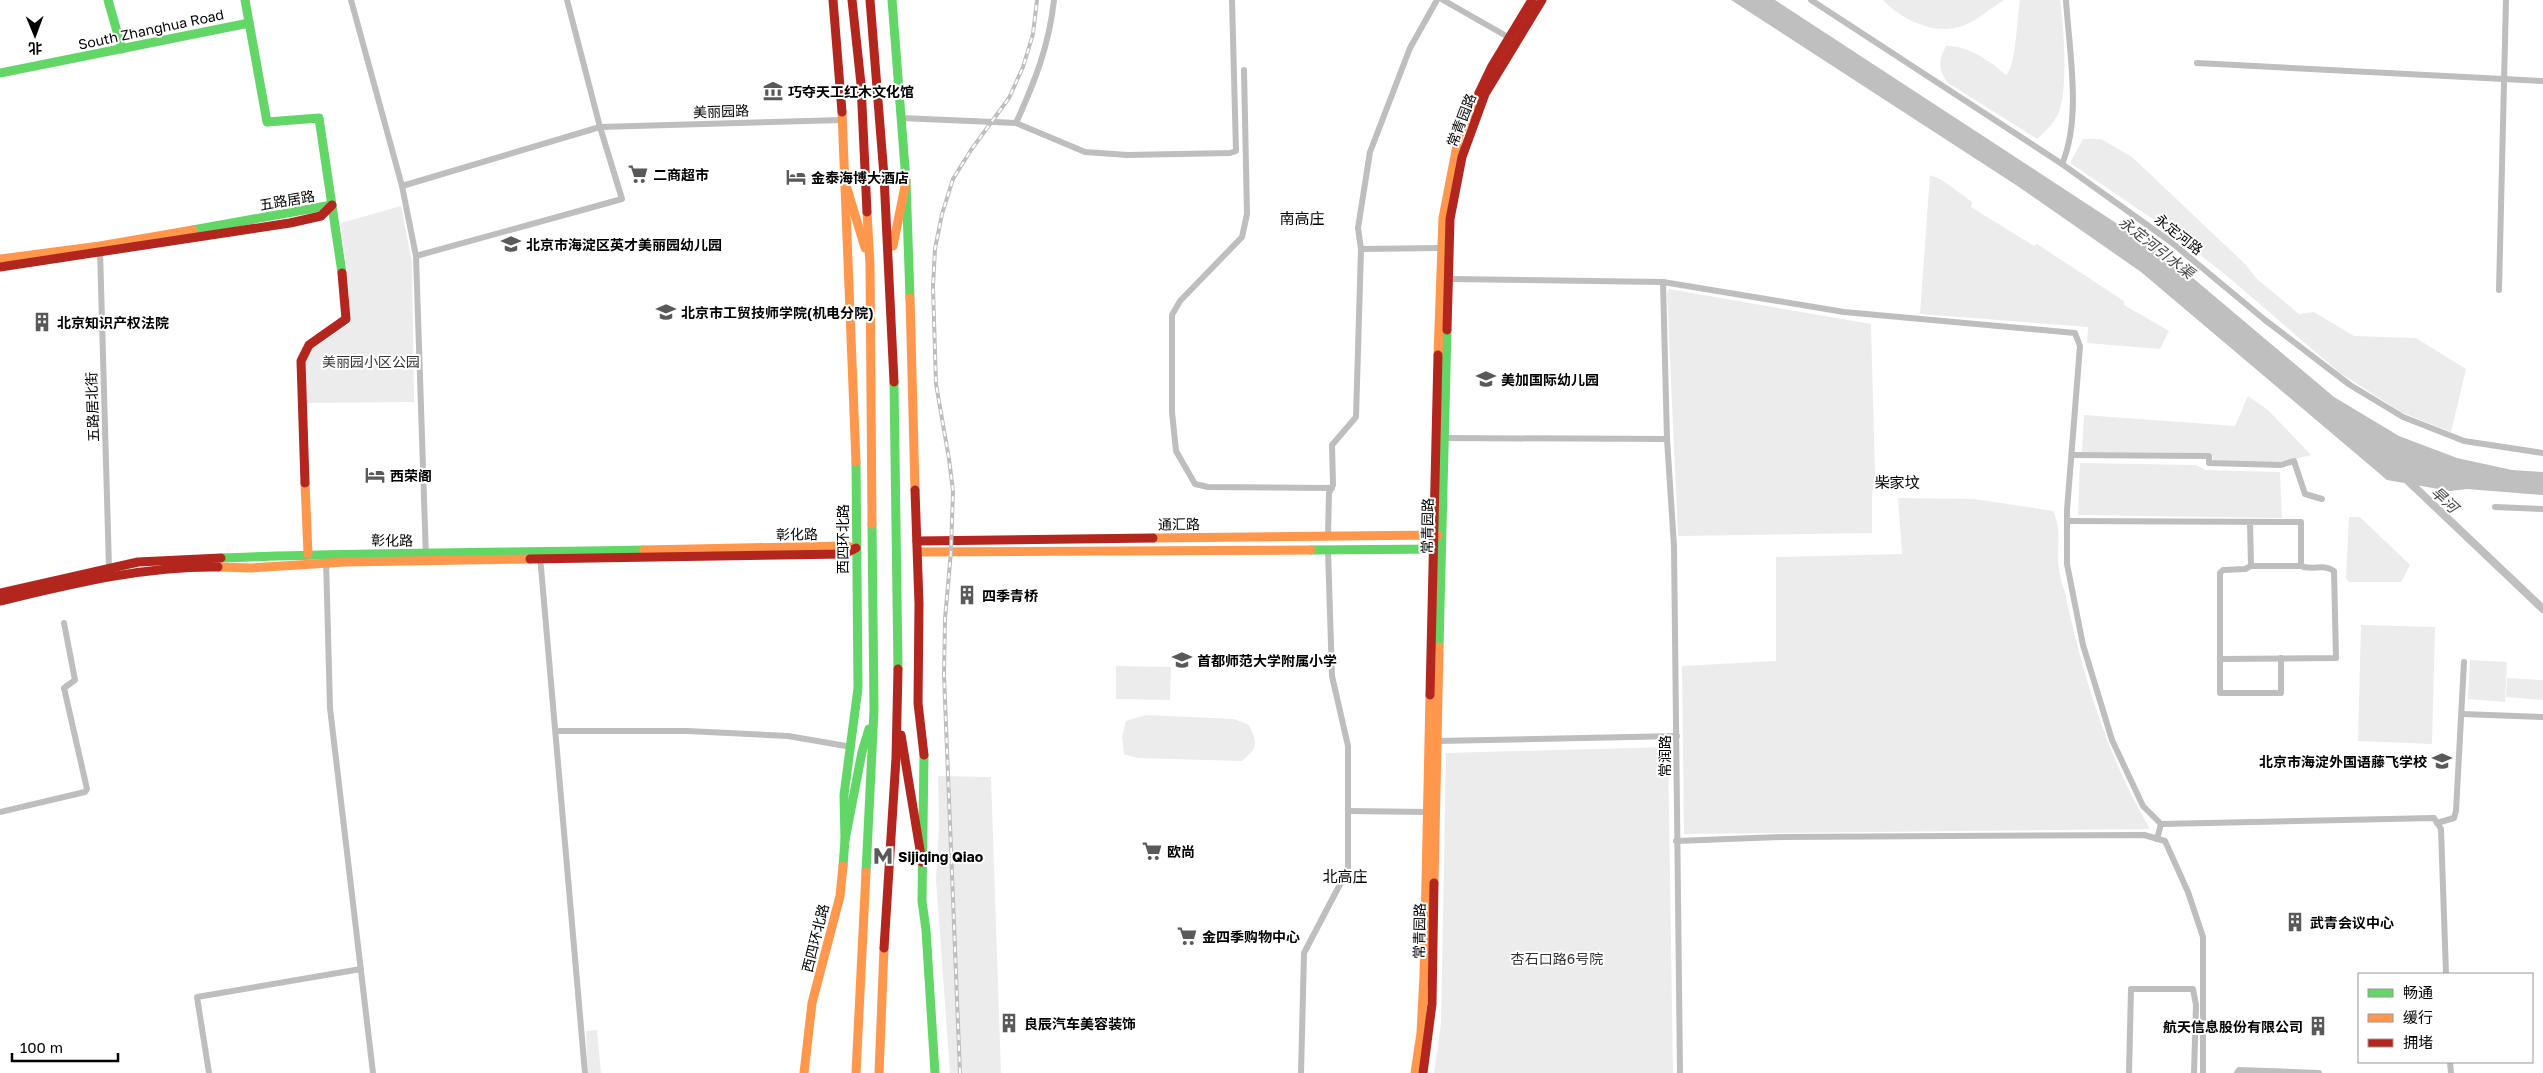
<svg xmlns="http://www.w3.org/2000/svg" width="2543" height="1073" font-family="'Golos Text','Noto Sans SC',sans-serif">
  <rect width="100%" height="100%" fill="#fff"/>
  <g fill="#ececec">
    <path d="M1883,0H2004C1991,8 1979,19 1965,25C1936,37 1902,20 1883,0Z"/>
    <path d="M2020,0H2060C2064,25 2068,90 2059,112C2054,123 2046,131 2037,139L1948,83C1938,70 1938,61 1946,46C1968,45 1990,61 2006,75C2016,67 2017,17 2020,0Z"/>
    <polygon points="2083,139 2101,139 2132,157 2245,264 2257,279 2299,314 2314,312 2354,336 2416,338 2466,369 2451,432 2401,412 2340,373 2227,276 2169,230 2070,163"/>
    <polygon points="1930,175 1942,180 1972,202 1971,207 2034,246 2037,244 2124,301 2124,305 2169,331 2160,349 2087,343 2088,327 1920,314"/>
    <polygon points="401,206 412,262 414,402 307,403 304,363 313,348 349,324 349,287 341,223"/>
    <polygon points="1669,289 1871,324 1875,474 1872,497 1872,533 1678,536 1667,293"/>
    <polygon points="2248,396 2268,410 2311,455 2280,463 2213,461 2212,453 2082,452 2084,415 2235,426"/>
    <polygon points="2080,463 2196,465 2206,470 2280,472 2282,518 2078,515"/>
    <path d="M1898,498L1974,499L2053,511C2062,532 2057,542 2058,563C2059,573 2062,584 2065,593C2083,676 2107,756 2150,829L1684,834L1682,666L1776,661V557L1902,554Z"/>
    <polygon points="2349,517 2360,517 2410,565 2401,582 2349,582 2346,578"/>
    <polygon points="2361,625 2435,627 2432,744 2358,741"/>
    <polygon points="2470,660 2507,662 2505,702 2468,699"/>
    <polygon points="1116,666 1171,667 1170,700 1116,699"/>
    <polygon points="2507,678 2543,680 2543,700 2506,697"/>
    <path d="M1146,715L1234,719L1249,725C1258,744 1258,747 1242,761L1137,758L1124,754L1122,737L1126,721Z"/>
    <polygon points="1668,747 1673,1073 1434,1073 1441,1024 1446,753"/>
    <polygon points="938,776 991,777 1001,1073 950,1073 936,880 939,824"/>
    <polygon points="597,1030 601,1073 588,1073 586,1031"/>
  </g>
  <polygon fill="#bfbfbf" points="1731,0 1775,0 2168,257 2334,397 2399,436 2457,458 2512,470 2543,472 2543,495 2467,489 2450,491 2387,480 2141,272 2019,187"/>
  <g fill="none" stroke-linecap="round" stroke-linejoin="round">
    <polyline stroke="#bfbfbf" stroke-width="8" points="2405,478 2543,609"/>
    <g stroke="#bebebe" stroke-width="6">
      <polyline points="351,0 402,186 416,256 426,558"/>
      <polyline points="1443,0 1508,37"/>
      <polyline points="1811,0 2062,164 2171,242 2265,320 2350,385 2403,417 2464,441 2543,453"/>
      <polyline points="2197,63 2543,81"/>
      <polyline points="1244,70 1247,214 1242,237 1180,301 1172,315 1172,412 1176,451 1195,484 1208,487 1332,488"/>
      <polyline points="901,118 1016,123 1085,152 1127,155 1230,153 1236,151 1232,0"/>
      <path d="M1016,123C1035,81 1049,46 1054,0"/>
      <path d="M2062,164C2082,118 2069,50 2066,0"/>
      <polyline points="402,186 600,127 843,120"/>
      <polyline points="1361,249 1440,248"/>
      <polyline points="100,250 109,568"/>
      <polyline points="416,256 622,199 600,127 567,0"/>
      <polyline points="1448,279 1663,282 1844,312 2075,333 2080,346 2067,510 2067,564 2083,645 2112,740 2143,806 2161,824 2434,818 2441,829 2446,974"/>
      <polyline points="1663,282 1667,439 1674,546 1680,1073"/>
      <polyline points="2499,290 2506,0"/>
      <polyline points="1441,438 1667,439"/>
      <polyline points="2072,455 2209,456 2209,463 2281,465 2294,461 2305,494 2322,499"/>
      <polyline points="2495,507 2543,509"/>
      <polyline points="2067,521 2301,522 2301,566 2251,566 2250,522"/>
      <polyline points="1328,536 1329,493 1333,485 1332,445 1356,417 1361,249 1358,228 1370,152 1410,48 1437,0"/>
      <polyline points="540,556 585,1073"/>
      <polyline points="326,559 330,708 373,1073"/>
      <path d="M2251,566L2245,569L2223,570L2220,573V659L2336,658L2334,571C2324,563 2311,571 2301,566"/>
      <polyline points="2220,659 2220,693 2281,693 2281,658"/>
      <polyline points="2462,714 2543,717"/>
      <polyline points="557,731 687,731 788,736 852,747"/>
      <polyline points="1437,741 1677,736"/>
      <polyline points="1348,811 1428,812"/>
      <polyline points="0,812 85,792 87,789 64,688 75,680 64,623"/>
      <polyline points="2437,823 2454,818 2456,811 2464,662"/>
      <polyline points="2157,839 2161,824"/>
      <polyline points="1676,841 1782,837 2144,835 2165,841 2188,892 2203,937 2203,1073"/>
      <polyline points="2450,1062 2451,1073"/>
      <polyline points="209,1073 197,997 361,969"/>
      <polyline points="1301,1073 1304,953 1348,869 1348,746 1332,676 1328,550"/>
      <polyline points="2129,1073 2131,989 2193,989 2196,1005 2194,1073"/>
      <polyline points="2237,1073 2239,1070 2319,1073"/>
    </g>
    <g stroke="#63d668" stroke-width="9">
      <polyline points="108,0 122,49"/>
      <polyline points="245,0 267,122 319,118 342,273"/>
      <polyline points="892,0 906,181 910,298"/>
      <polyline points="0,73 249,23"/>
      <polyline points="193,230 332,205"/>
      <polyline points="894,382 898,669"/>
      <polyline points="1311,550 1437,549"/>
      <path d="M221,558C362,552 503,553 644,550"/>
      <polyline points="1439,647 1447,330"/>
      <polyline points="924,755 922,901 926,930 935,1073"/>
      <polyline points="845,840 862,752 869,729"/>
      <polyline points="843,866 845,840 844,795 858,688 856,462"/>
      <polyline points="866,872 874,710 872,524"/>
    </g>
    <g stroke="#ff974d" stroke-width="9">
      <polyline points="842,112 856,462"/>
      <polyline points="846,185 865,248"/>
      <polyline points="867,212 870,265 872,524"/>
      <polyline points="893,246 906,181"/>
      <polyline points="0,259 100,246 193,230"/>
      <polyline points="910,298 915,490"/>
      <polyline points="1438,355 1443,218 1459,135 1479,93"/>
      <polyline points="305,483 308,554"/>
      <polyline points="1153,538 1438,535"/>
      <polyline points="644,550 844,546 856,548"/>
      <polyline points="918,552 1311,550"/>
      <polyline points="218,567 251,568 345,562 530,559"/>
      <polyline points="1434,883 1439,647"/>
      <polyline points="804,1073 812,1003 840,896 843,866"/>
      <polyline points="856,1073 866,872"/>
      <polyline points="879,1073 884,948"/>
      <polyline points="1415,1073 1421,1033 1424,975 1430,695"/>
    </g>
    <g stroke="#b3261e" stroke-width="9">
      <polyline points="833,0 842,112"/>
      <polyline points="852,0 861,84 867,212"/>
      <polyline points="870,0 884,176 894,382"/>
      <polyline points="1479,93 1492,66 1532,0"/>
      <polyline points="0,267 290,223 321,216 332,205"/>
      <polyline points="1447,330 1450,219 1462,157 1485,94 1542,0"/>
      <polyline points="305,483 301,361 309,345 346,319 342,273"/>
      <polyline points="915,490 919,604 918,703 924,755"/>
      <polyline points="917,541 1153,538"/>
      <polyline points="530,559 844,554 856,548"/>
      <polyline points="0,593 138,562 221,558"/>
      <path d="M0,601C72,584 143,566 218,567"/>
      <polyline points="1430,695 1438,355"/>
      <polyline points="901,735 922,862"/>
      <polyline points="884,948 896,758 898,669"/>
      <polyline points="1423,1073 1432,1004 1434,883"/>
    </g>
    <defs>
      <polyline id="rail" points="960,1073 944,675 945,619 951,551 953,491 949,459 936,384 933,287 935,249 942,214 953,179 971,150 1009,98 1023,67 1033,34 1037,0"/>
    </defs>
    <use href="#rail" stroke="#bebebe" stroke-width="4"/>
    <use href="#rail" stroke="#fff" stroke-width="2" stroke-dasharray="5.5" stroke-linecap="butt"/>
  </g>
  <defs>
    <symbol id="museum-bare" viewBox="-9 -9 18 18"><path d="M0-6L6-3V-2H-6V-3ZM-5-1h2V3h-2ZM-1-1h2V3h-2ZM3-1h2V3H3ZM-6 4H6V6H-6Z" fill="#595959" stroke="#fff" stroke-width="2.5" paint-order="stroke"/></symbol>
    <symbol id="supermarket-bare" viewBox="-9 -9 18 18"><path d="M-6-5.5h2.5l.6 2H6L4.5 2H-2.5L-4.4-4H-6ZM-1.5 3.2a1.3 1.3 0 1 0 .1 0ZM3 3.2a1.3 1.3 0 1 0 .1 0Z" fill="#595959" stroke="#fff" stroke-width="2.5" paint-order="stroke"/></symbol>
    <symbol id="hotel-bare" viewBox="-9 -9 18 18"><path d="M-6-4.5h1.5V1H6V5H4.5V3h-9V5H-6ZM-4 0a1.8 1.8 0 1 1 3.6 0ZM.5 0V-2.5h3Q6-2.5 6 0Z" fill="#595959" stroke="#fff" stroke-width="2.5" paint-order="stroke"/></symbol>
    <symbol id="school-bare" viewBox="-9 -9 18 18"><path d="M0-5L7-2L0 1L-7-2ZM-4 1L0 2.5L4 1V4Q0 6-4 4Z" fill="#595959" stroke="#fff" stroke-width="2.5" paint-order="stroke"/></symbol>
    <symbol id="university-bare" viewBox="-9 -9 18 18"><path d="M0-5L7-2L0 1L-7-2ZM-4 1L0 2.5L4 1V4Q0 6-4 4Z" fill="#595959" stroke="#fff" stroke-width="2.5" paint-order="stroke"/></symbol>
    <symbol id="building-bare" viewBox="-9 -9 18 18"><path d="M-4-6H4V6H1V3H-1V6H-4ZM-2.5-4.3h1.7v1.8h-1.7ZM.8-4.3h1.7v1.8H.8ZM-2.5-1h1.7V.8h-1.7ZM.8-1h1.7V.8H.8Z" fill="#595959" stroke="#fff" stroke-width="2.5" paint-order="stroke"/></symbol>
    <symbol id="metro-bare" viewBox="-9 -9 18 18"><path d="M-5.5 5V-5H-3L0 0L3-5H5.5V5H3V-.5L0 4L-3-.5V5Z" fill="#595959" stroke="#fff" stroke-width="2.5" paint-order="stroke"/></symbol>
  </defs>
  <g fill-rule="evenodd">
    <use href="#museum-bare" x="759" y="77" width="28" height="28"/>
    <use href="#supermarket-bare" x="624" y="160" width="28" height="28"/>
    <use href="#hotel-bare" x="782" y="163" width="28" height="28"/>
    <use href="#school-bare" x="497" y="230" width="28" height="28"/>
    <use href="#university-bare" x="652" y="298" width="28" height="28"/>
    <use href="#building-bare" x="28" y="308" width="28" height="28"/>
    <use href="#school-bare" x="1472" y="365" width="28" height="28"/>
    <use href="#hotel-bare" x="361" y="461" width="28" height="28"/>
    <use href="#building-bare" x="953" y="581" width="28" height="28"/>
    <use href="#school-bare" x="1168" y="646" width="28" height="28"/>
    <use href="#school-bare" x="2428" y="747" width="28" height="28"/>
    <use href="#supermarket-bare" x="1138" y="837" width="28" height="28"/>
    <use href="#metro-bare" x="869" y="842" width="28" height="28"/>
    <use href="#building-bare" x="2281" y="908" width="28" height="28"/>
    <use href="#supermarket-bare" x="1173" y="922" width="28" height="28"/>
    <use href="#building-bare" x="995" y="1009" width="28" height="28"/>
    <use href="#building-bare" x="2304" y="1012" width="28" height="28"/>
  </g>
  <g text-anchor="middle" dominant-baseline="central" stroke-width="4" stroke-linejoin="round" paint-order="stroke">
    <g font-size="14" fill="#000" stroke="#fff">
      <text transform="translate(151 29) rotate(-12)">South Zhanghua Road</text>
      <text transform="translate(721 111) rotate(-2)">美丽园路</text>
      <text transform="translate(1461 120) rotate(-69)">常青园路</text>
      <text transform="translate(287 200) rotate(-10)">五路居路</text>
      <text transform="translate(2179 234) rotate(38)">永定河路</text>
      <text transform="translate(92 407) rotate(-92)">五路居北街</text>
      <text transform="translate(1179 524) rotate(-1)">通汇路</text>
      <text transform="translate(1427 526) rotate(-89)">常青园路</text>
      <text transform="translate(797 534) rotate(-1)">彰化路</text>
      <text transform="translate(842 539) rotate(-90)">西四环北路</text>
      <text transform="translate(392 540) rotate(1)">彰化路</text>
      <text transform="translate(1664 756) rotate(-90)">常润路</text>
      <text transform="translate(1419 931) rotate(-89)">常青园路</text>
      <text transform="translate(815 938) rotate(-76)">西四环北路</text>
    </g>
    <g font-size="14" font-weight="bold" fill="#000" stroke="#fff" text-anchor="start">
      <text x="788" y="91">巧夺天工红木文化馆</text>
      <text x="653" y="174">二商超市</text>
      <text x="811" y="177">金泰海博大酒店</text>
      <text x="526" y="244">北京市海淀区英才美丽园幼儿园</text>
      <text x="681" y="312">北京市工贸技师学院(机电分院)</text>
      <text x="57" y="322">北京知识产权法院</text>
      <text x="1501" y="379">美加国际幼儿园</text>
      <text x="390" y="475">西荣阁</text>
      <text x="982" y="595">四季青桥</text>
      <text x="1197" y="660">首都师范大学附属小学</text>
      <text x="2427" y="761" text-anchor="end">北京市海淀外国语藤飞学校</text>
      <text x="1167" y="851">欧尚</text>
      <text x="898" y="856">Sijiqing Qiao</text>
      <text x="2310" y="922">武青会议中心</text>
      <text x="1202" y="936">金四季购物中心</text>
      <text x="1024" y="1023">良辰汽车美容装饰</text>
      <text x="2303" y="1026" text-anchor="end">航天信息股份有限公司</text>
    </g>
    <g font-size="14" fill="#333" stroke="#fff">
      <text x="371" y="361">美丽园小区公园</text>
      <text x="1557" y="958">杏石口路6号院</text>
    </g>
    <g font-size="15" fill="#000" stroke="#fff">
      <text x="1302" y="218">南高庄</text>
      <text x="1897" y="482">柴家坟</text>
      <text x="1345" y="876">北高庄</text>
    </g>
    <g font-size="15" font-style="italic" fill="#444" stroke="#fff">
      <text transform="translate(2157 247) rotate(38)">永定河引水渠</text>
      <text transform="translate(2445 499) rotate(43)">旱河</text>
    </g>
  </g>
  <rect x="2358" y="973" width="175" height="90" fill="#ffffff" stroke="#999999"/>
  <rect x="2368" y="989" width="25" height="8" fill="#63d668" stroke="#999999"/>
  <text x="2403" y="998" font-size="15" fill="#000000">畅通</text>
  <rect x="2368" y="1014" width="25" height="8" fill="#ff974d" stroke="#999999"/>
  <text x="2403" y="1023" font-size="15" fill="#000000">缓行</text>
  <rect x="2368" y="1039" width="25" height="8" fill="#b3261e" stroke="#999999"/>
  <text x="2403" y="1048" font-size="15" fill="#000000">拥堵</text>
  <g transform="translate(35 35) rotate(179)" stroke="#ffffff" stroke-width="4" paint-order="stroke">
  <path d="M0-4L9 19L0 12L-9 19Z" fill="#000000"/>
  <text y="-8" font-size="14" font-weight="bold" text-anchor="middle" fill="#000000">北</text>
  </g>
  <path d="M12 1053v8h106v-8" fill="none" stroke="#000000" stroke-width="2.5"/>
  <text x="20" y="1053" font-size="15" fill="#000000" stroke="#ffffff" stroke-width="4" paint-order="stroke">100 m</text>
</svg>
